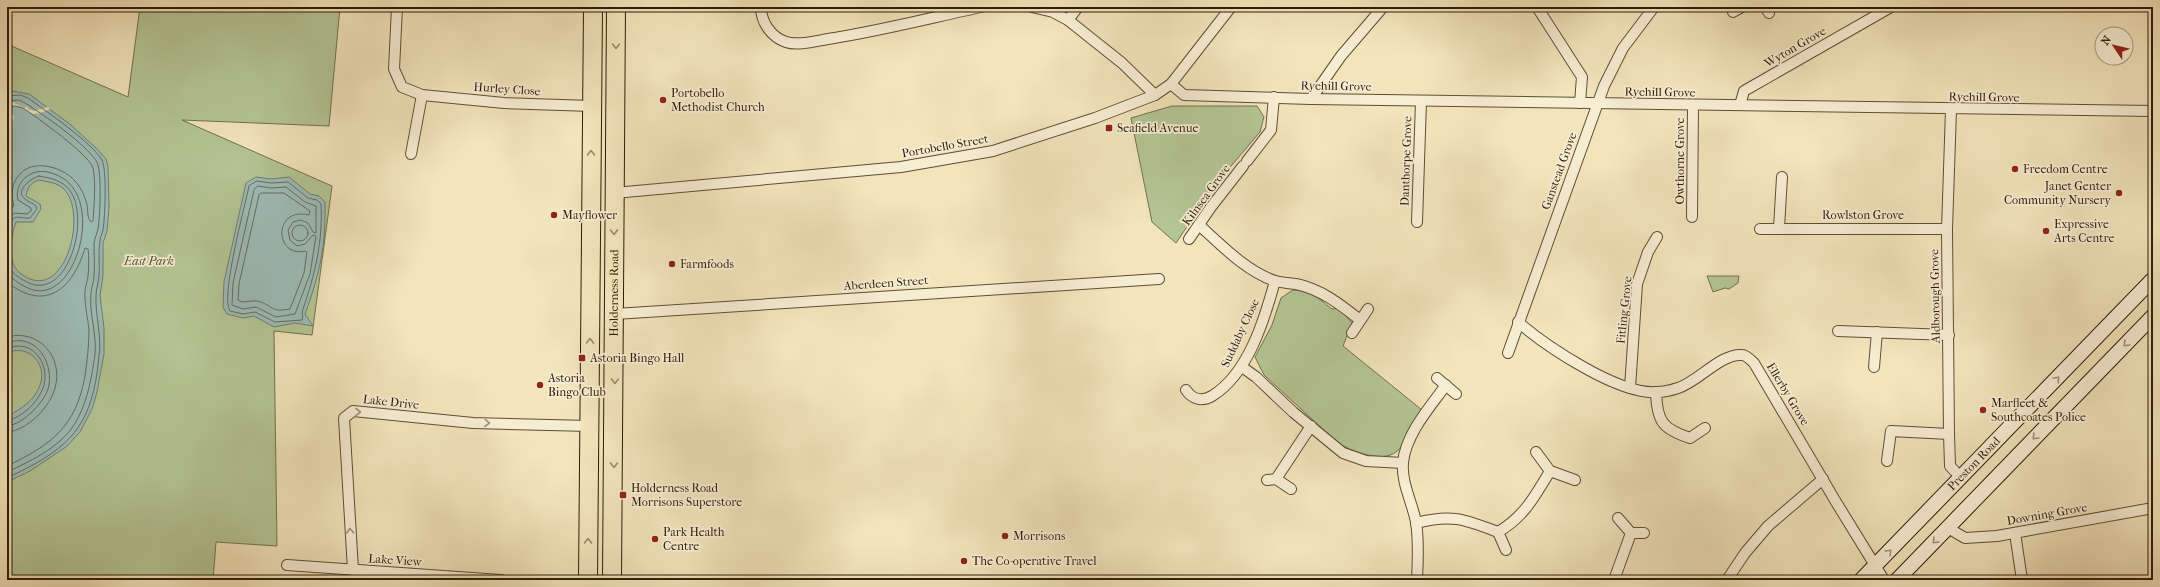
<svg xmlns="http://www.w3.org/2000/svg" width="2160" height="587" font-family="'IM FELL French Canon',serif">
  <rect width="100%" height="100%" fill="#f2e4bb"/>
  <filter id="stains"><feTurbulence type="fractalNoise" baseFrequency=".005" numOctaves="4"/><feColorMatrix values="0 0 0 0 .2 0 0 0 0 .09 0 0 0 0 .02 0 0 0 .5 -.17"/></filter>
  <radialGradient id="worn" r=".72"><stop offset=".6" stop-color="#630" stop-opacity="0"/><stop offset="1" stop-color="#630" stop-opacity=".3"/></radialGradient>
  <g fill="#b4c595" stroke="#70714e">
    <polygon points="140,7 340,7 329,126 182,120 332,186 312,335 274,331 277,546 216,542 213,580 7,580 7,44 128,97"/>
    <polygon points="1172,106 1257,106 1264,117 1260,132 1215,185 1176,243 1152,222 1131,118"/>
    <polygon points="1707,276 1739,276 1738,283 1729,289 1725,288 1713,292"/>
    <path d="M1293,290C1312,289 1317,298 1332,309L1339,308L1352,323L1343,346L1422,410C1416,422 1406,445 1396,452C1382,463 1351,451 1338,443L1264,375L1255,357L1272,325L1281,298Z"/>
  </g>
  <g fill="#9dbdb8" stroke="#707d72" fill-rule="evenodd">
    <path d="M12,91L29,94L71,125L98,150L106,159L108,167L109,208L107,231L103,243V275L100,296L104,328V354L97,392L92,409L80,432L66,447L30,471L7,482V417C21,408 34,402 40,385C48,364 28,343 7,353V93ZM39,180C48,182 56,182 64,189C89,214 64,308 20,273C6,262 11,237 16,222H33L41,209L40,204L26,196C28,187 30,183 39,180Z"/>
    <path d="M256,177L271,179L289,177L310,194L319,196L325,202C326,245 320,273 305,314L313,326L295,323L274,327L254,316L243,318L227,314L223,307L224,282L246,183Z"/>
  </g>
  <polygon fill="#f2e4bb" points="12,102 25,108 27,106 28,109 34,111 48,107 50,109 40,113 33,114 19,106 8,105 10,114 14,116 13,121 9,121 7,119 7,103"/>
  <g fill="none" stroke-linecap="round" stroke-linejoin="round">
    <g stroke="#646d60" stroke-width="1">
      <path d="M7,96L20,95L28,98C46,111 91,142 102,160C107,170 105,218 103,230C102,234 100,237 100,241C98,252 100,264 99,275C99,282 96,288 96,295C95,316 102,335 99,356C97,378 93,403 81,423C65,450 34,465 7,478"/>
      <path d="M7,101L19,100L25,103C44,115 86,144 97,162C102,171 100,218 98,229C97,233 95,238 94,243C94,254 95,265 94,276C94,282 91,288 91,294C89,314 97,334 95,354C92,376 88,399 78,418C65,445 33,460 7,472"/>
      <path d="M7,108L15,106L23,108C36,117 89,154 93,168C96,181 94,207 93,221L91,222C87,218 88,210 87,205C82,183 67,169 45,166C35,165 26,167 20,174C11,184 11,194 14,206L7,210"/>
      <path d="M39,176C49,178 58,179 67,187C93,212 69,306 25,281C18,277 10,272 8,264C6,256 7,225 13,219C16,215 26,219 30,218L37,209L36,206C33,203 28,202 25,199C14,191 31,178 39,176Z"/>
      <path d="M257,181L271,183L288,182L308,198L317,200L321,204C323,241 315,274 303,309C301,314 304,317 302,320L275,322L255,312L243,314L230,311C220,298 245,206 249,186Z"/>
      <polygon points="258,186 271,188 286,187 305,202 316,206 316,233 313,232 308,223 301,220 293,222 288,230 290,240 297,246 305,244 313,235 316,236 310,274 295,314 276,317 256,307 243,309 232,305 233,283 254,190"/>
      <path d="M261,193H284L310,211L309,215C273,206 274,258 305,251L307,252L304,273L290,309C269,313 274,305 257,301C250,300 244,304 238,300L239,284L259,195Z"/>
      <path d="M7,220L14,213L27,214L31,211V208L18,200C15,189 22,177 33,173C43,169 55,173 64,179C105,207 72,312 26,287C18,283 12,279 7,272"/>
      <circle cx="300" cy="233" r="8"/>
      <path d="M7,282C45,313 73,289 85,248L88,249C89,257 89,267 88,276C87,283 84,290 85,297C85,308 88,319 89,330C89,346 87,361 85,376C76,427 51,445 7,466"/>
      <path d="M7,337C38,328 64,357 55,388C50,407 27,431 7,432"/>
      <path d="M7,343C34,332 53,360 49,385C47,400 23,425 7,426"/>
      <path d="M7,349C30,337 50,362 44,385C40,400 22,419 7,420"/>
    </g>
    <defs>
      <g id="street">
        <polyline points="397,7 394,69 402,87 422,95 504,103 592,106"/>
        <path d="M761,7C761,22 771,37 786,42C797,46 816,41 828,39C880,31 930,18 981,7"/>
        <polyline points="1032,7 1053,12 1068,20 1122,63 1155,95"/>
        <polyline points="1537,7 1582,77 1580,103"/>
        <polyline points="1765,7 1769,13"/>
        <polyline points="1733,12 1742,7"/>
        <polyline points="1068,20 1078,7"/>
        <polyline points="1171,84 1184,95 1311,99 2153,111"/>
        <polyline points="1311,99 1341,56 1383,7"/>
        <polyline points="1740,105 1744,91 1891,7"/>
        <polyline points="1951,110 1947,229 1949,434 1950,466 1961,478"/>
        <polyline points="411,154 422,95"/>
        <polyline points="1247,161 1271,130 1274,97"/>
        <polyline points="614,193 901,167 993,151 1095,118 1155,95 1171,84 1231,7"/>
        <polyline points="1692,217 1693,106"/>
        <polyline points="1417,222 1421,101"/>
        <path d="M1199,225C1221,245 1246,271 1275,281C1282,283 1290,283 1296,284C1321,289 1341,305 1360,320"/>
        <polyline points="1779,228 1782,177"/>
        <polyline points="1760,229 1947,229"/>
        <polyline points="1189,239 1211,207 1243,166"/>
        <polyline points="615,314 1159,279"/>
        <path d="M1518,322C1547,347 1619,395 1657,392C1663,392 1672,390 1678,388C1698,382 1721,353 1742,355C1746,355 1751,360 1754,363L1836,502L1884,580"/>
        <polyline points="1838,331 1949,335"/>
        <polyline points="1352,333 1368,309"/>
        <polyline points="1508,353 1604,86 1623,48 1654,7"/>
        <polyline points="1242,367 1256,377 1293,412 1343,453 1366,461 1403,463"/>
        <polyline points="1874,367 1877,332"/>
        <polyline points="1437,378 1456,394"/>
        <polyline points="1630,388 1637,284 1648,252 1657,237"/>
        <path d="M1186,390C1192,399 1202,402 1212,396C1248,374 1264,321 1275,281"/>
        <path d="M1656,392C1657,421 1662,429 1690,438L1705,428"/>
        <polyline points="1536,452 1550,471 1575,480"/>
        <polyline points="1887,461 1891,431 1949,434"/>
        <polyline points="1276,479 1291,489"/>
        <polyline points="1267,480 1276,479 1311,426"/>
        <polyline points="1618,518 1631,533 1644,533"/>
        <path d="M1416,523C1452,514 1464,519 1498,532C1524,517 1535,496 1550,471"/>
        <polyline points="1948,528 1965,538 1997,536 2153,508"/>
        <polyline points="1498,532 1506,550"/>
        <polyline points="2015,533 2022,580"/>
        <polyline points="287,565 501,580"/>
        <polyline points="353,570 344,418 353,411 473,423 590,426"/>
        <path d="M1417,580C1418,561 1419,541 1416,522C1412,502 1401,482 1403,462C1406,434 1430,407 1446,385"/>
        <polyline points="1614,580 1631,533"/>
        <polyline points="1727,580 1745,553 1768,526 1823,479"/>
      </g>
      <g id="secondary">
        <path id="s1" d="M1861,580L2153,279"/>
        <polyline points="1897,580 2153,316"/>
      </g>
      <g id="highway">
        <polyline points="588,580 593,7"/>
        <path id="s2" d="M612,580L616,7"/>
      </g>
    </defs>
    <use href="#street" stroke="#5e4f35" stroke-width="12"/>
    <use href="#secondary" stroke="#2c1d08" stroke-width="16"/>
    <use href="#highway" stroke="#2c1d08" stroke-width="20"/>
    <use href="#street" stroke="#f7edd3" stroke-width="10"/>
    <use href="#secondary" stroke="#f7edd3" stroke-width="14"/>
    <use href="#highway" stroke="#f2e4bb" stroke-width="18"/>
  </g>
  <defs><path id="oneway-chevron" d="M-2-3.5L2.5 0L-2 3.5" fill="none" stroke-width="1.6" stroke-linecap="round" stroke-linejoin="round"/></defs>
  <g stroke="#998a6a">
    <use href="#oneway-chevron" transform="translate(616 46) rotate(90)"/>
    <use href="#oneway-chevron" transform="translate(591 153) rotate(-89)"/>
    <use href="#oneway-chevron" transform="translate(614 232) rotate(89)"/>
    <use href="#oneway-chevron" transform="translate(590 341) rotate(-90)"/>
    <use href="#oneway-chevron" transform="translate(615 381) rotate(91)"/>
    <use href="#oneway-chevron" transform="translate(614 465) rotate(91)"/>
    <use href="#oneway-chevron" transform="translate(588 541) rotate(-89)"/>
  </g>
  <g stroke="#9c8f78">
    <use href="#oneway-chevron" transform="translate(2126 344) rotate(135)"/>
    <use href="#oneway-chevron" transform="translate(2057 379) rotate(-47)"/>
    <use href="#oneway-chevron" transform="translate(358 412) rotate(1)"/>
    <use href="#oneway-chevron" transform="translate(487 423) rotate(2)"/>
    <use href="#oneway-chevron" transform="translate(2035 437) rotate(134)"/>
    <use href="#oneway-chevron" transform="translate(350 531) rotate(-93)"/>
    <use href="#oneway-chevron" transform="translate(1935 541) rotate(135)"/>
    <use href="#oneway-chevron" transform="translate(1889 552) rotate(-45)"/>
  </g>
  <g fill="#8f2418" stroke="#f7edd3" stroke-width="1.5">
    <circle cx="663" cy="100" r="4"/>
    <rect x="1105" y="124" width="8" height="8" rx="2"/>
    <circle cx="2015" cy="169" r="4"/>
    <circle cx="2119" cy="193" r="4"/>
    <circle cx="554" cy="215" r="4"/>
    <circle cx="2046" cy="231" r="4"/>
    <circle cx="672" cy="264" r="4"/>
    <rect x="578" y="354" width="8" height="8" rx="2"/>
    <circle cx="540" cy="385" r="4"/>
    <circle cx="1983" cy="410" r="4"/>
    <rect x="619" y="491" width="8" height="8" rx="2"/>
    <circle cx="1005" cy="536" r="4"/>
    <circle cx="655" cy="539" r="4"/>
    <circle cx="964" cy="561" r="4"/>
  </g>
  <g text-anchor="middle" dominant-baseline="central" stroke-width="3.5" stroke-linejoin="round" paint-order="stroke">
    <g font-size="12" fill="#2c1d08" stroke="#f7edd3">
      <text transform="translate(1795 47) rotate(-30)">Wyton Grove</text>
      <text transform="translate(1336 86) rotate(1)">Ryehill Grove</text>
      <text transform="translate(507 89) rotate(4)">Hurley Close</text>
      <text transform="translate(1660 92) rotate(1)">Ryehill Grove</text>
      <text transform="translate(1984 97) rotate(1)">Ryehill Grove</text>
      <text transform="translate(945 146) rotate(-10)">Portobello Street</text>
      <text transform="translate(1406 161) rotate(-88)">Danthorpe Grove</text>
      <text transform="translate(1680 161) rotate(-90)">Owthorne Grove</text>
      <text transform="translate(1559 171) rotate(-70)">Ganstead Grove</text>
      <text transform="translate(1206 195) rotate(-54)">Kilnsea Grove</text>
      <text x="1863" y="215">Rowlston Grove</text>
      <text transform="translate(886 283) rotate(-4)">Aberdeen Street</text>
      <text stroke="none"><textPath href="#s2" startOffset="287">Holderness Road</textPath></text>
      <text transform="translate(1935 296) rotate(-91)">Aldborough Grove</text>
      <text transform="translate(1624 310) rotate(-84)">Fitling Grove</text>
      <text transform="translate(1240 333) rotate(-65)">Suddaby Close</text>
      <text transform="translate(1788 394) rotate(59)">Ellerby Grove</text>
      <text transform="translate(391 402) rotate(6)">Lake Drive</text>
      <text stroke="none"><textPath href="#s1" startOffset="162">Preston Road</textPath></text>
      <text transform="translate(2047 514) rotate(-10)">Downing Grove</text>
      <text transform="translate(395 560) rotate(4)">Lake View</text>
    </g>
    <g font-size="12" fill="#2c1d08" stroke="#f7edd3" text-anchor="start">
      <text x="671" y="93">Portobello<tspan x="671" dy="14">Methodist Church</tspan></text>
      <text x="1117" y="128">Seafield Avenue</text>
      <text x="2023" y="169">Freedom Centre</text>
      <text x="2111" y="186" text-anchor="end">Janet Genter<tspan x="2111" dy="14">Community Nursery</tspan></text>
      <text x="562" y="215">Mayflower</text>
      <text x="2054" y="224">Expressive<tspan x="2054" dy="14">Arts Centre</tspan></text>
      <text x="680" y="264">Farmfoods</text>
      <text x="590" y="358">Astoria Bingo Hall</text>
      <text x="548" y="378">Astoria<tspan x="548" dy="14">Bingo Club</tspan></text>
      <text x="1991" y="403">Marfleet &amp;<tspan x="1991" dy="14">Southcoates Police</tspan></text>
      <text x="631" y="488">Holderness Road<tspan x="631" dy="14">Morrisons Superstore</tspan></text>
      <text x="663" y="532">Park Health<tspan x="663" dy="14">Centre</tspan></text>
      <text x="1013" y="536">Morrisons</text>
      <text x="972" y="561">The Co-operative Travel</text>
    </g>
    <g font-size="12" font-style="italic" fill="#554f32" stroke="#f7edd3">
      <text x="149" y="261">East Park</text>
    </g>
  </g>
  <rect width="2160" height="587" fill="none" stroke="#f2e4bb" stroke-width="24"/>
  <rect x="8" y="8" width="2144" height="571" fill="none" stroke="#2c1d08" stroke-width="2"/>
  <rect x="12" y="12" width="2136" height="563" fill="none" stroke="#2c1d08"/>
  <g transform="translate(2114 46) rotate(305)"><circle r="19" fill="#f7edd3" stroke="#a69a82"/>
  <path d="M0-3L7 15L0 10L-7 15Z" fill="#8f2418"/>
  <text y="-6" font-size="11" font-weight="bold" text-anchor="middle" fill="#2c1d08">N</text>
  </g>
  <rect width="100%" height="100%" filter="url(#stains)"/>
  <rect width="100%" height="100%" fill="url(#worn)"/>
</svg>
